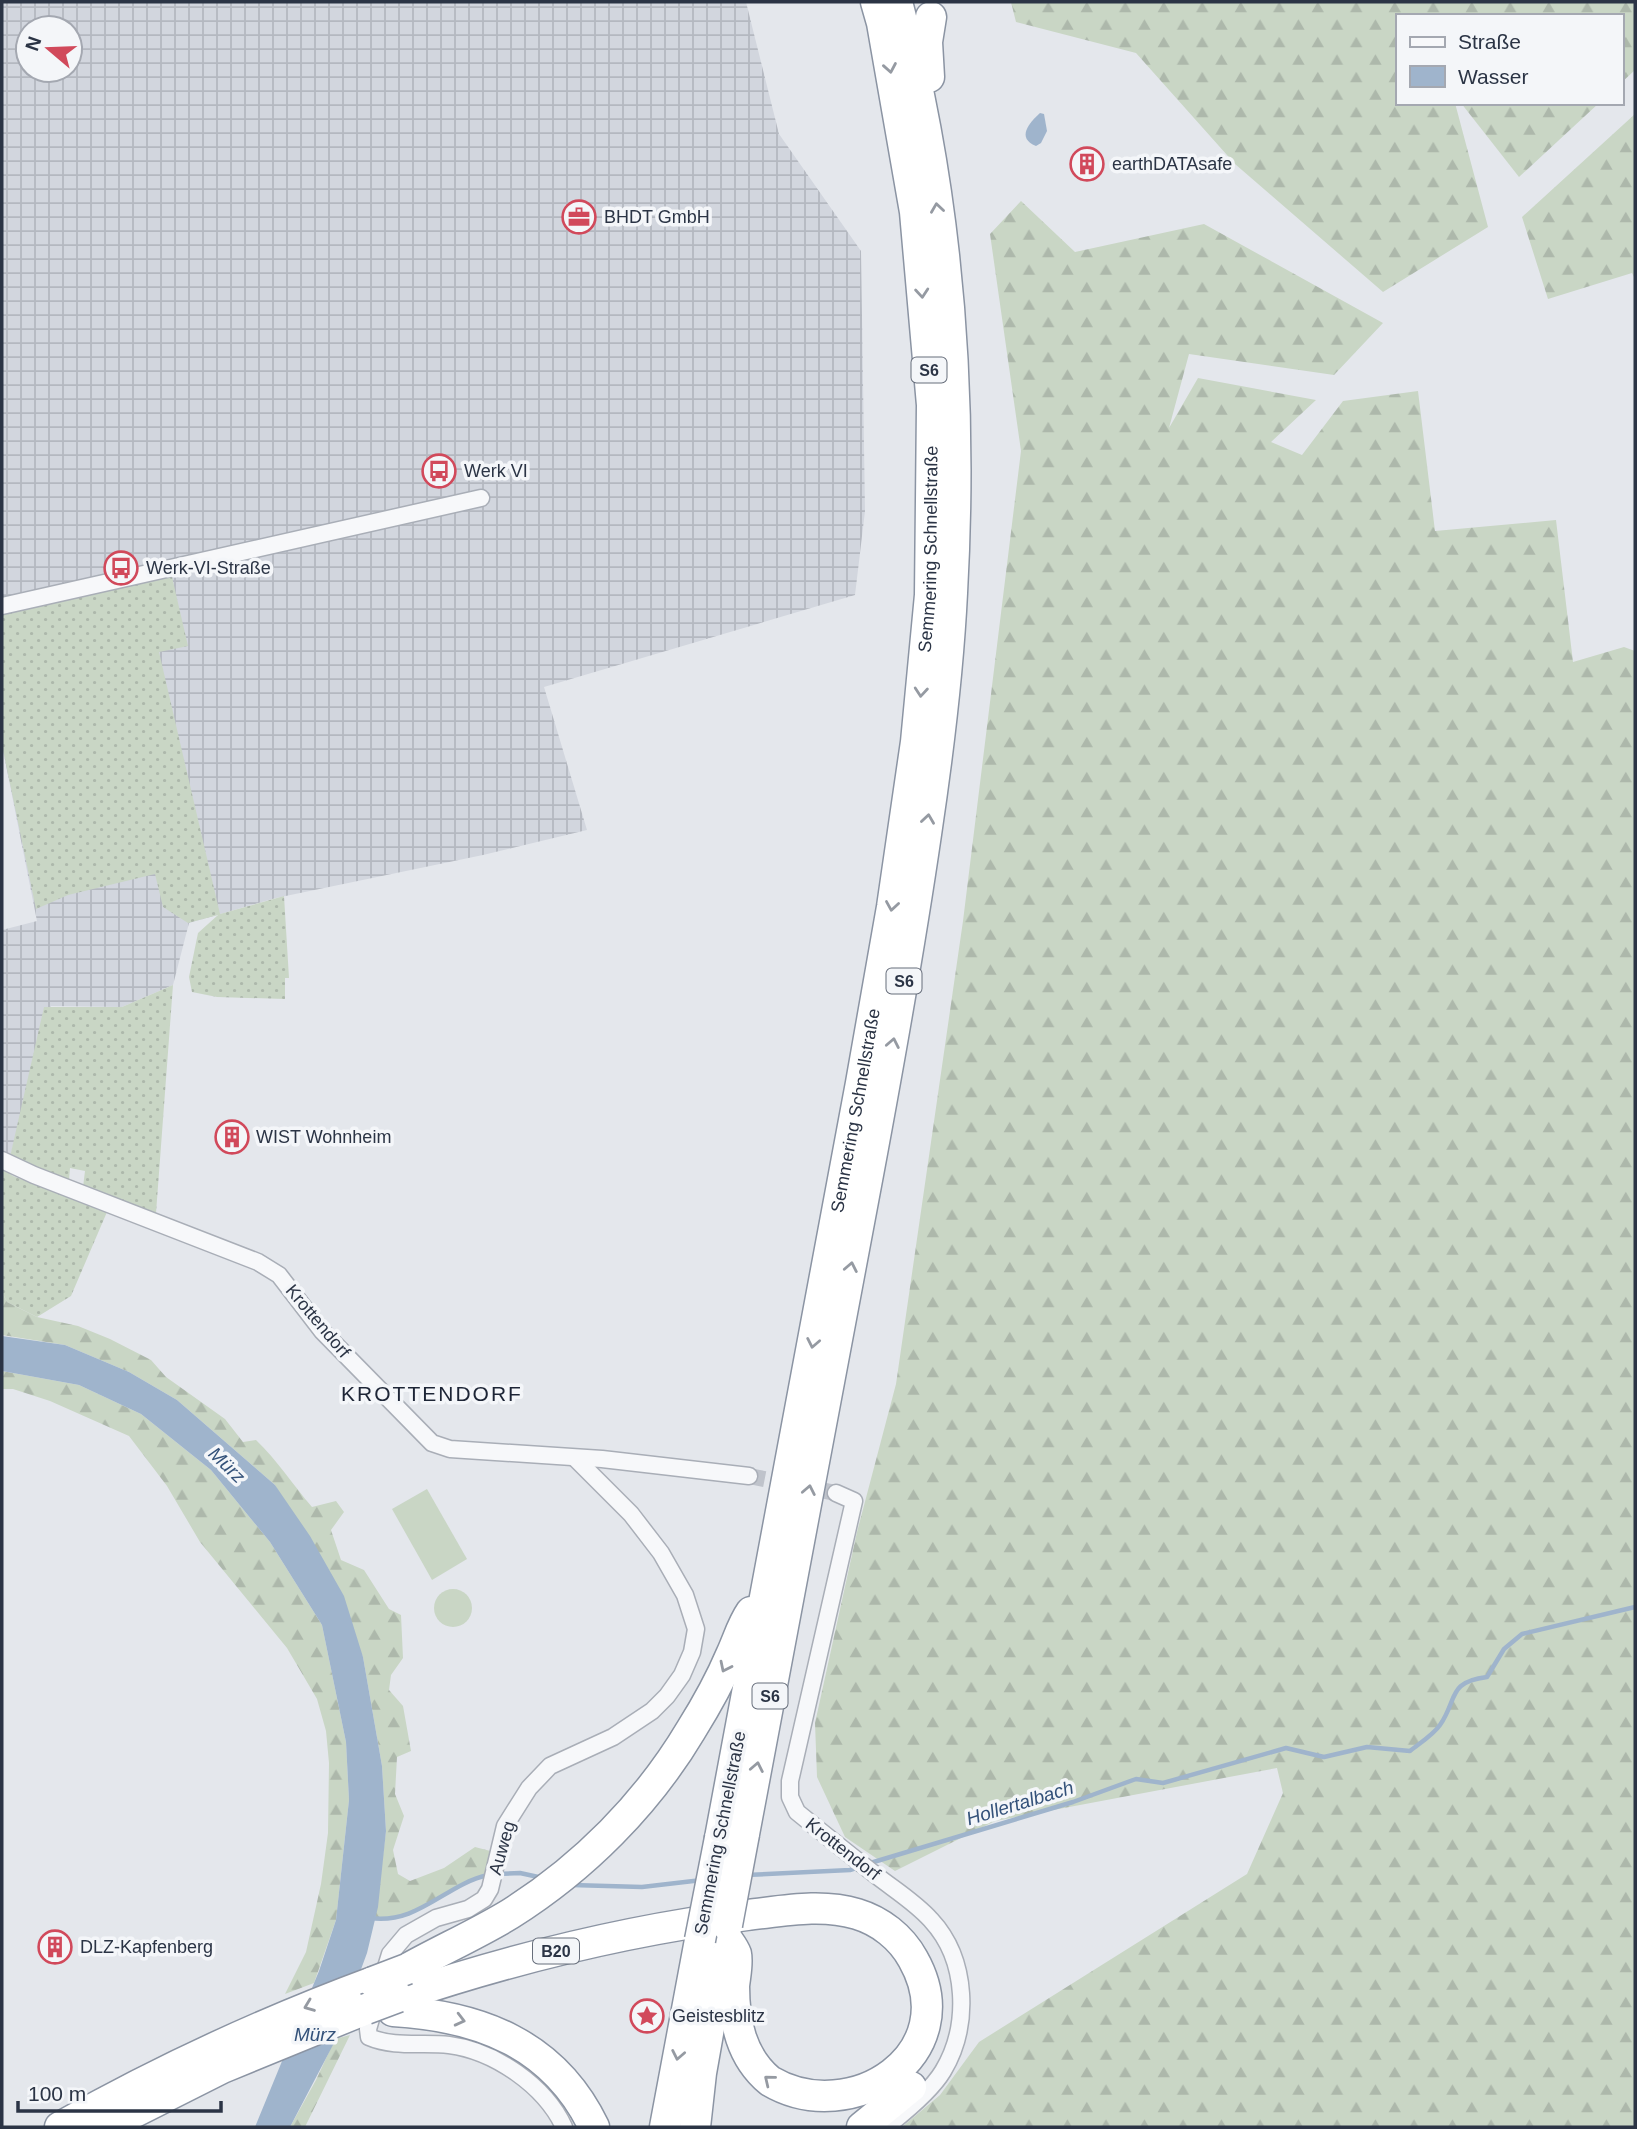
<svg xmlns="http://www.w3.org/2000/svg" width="1637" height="2129" font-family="Helvetica,sans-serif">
  <defs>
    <pattern id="industrial-grid" width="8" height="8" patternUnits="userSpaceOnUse" patternTransform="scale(1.75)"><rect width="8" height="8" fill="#d2d6de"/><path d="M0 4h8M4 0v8" fill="none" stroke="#b4b8c0"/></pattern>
    <pattern id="grass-dots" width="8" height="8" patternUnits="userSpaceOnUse" patternTransform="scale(1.75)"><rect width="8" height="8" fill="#c9d6c5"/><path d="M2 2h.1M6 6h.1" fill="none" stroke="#adb8ab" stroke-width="1.8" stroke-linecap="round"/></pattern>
    <pattern id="forest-firs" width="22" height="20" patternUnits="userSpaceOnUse" patternTransform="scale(1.75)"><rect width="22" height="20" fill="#c9d6c5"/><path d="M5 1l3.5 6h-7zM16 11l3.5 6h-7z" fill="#adb8ab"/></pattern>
  </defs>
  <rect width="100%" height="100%" fill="#e4e7ec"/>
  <path fill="url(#industrial-grid)" fill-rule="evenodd" d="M2,2H746L779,134L861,251L865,511L855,595L544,687L587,830L483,855L276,898L189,923L173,985L122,1007L51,1006L10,1157L2,1153V930L37,921L2,745ZM28,28H70V70H28Z"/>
  <g fill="url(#grass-dots)">
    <polygon points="172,577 188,646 159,652 220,914 284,896 289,978 285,978 285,999 217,997 192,992 189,977 198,933 218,915 188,923 163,907 155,874 68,895 36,909 2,745 2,613"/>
    <polygon points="173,985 156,1213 83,1187 85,1171 70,1168 69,1180 10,1157 44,1007 122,1007"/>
    <polygon points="2,1168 13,1176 107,1212 71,1296 37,1317 7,1302 2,1292"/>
  </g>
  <g fill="url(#forest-firs)">
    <polygon points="1011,2 1635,2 1635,70 1621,83 1621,16 1397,16 1397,103 1455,103 1488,227 1383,292 1235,164 1136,53 1016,22"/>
    <polygon points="1461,103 1599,103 1519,177"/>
    <polygon points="1635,114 1635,279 1632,273 1548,299 1522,217"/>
    <polygon points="1021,201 1075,252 1204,224 1383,323 1334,375 1189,354 1169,428 1198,378 1316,400 1271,442 1302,455 1343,401 1418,391 1435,531 1556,520 1573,662 1624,647 1635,651 1635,2127 902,2127 940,2095 979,2042 1247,1874 1283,1793 1277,1768 995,1821 895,1871 845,1837 817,1777 815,1723 857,1532 896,1384 963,921 1021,451 990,234"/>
    <path d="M2,1292L7,1302L37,1317L78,1326L110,1339L151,1360L166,1377L225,1419L243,1442L256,1440C277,1460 293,1485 312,1507L336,1501L344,1512L331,1530L341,1560L364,1570L389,1609L401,1615L403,1658L391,1675L389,1690L403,1706L411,1751L397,1757L395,1794L404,1816L393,1850L398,1874L410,1881L444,1868L475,1847L498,1853L493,1874L472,1879L428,1906L404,1915L375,1919L386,1831L382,1766L363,1657L275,1485L177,1400L129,1372L65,1345L2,1335Z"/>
    <polygon points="2,1371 79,1385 141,1414 211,1470 270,1542 322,1625 346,1742 349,1800 336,1920 314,1983 285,1994 306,1952 321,1884 328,1833 329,1763 326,1731 317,1699 287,1648 200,1542 167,1486 129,1436 50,1401 13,1389 2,1389"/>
    <polygon points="350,2035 305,2127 290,2127 316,2080 335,2039"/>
  </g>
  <g fill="#c9d6c5">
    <polygon points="427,1489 467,1559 432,1580 392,1509"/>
    <circle cx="453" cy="1608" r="19"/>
  </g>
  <g fill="#9fb4cc">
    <path d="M1040,113L1044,114L1047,131L1041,143L1036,146C1016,138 1029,123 1040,113Z"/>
    <polygon points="2,1336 65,1345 129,1372 177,1400 275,1485 310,1536 344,1596 363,1657 382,1766 386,1831 378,1907 367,1953 334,2043 290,2127 255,2127 319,1971 336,1920 349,1800 346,1742 322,1625 270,1542 211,1470 141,1414 79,1385 2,1371"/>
  </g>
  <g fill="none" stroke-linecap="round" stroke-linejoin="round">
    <g stroke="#9fb4cc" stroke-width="4.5">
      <path d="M867,1864L1073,1802L1136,1779L1163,1783L1286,1748L1324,1757L1367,1747L1410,1751C1420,1743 1433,1735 1440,1725C1458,1699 1447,1682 1487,1677L1504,1649L1522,1634L1635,1607"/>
      <polyline points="496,1874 520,1873 543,1878"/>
      <polyline points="746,1875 850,1870 859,1867"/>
      <polyline points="572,1885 642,1887 702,1880"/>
      <path d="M370,1918C418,1925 446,1884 488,1875"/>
    </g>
    <polyline stroke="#bfc3cb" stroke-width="16" stroke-dasharray="16 8" stroke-linecap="butt" points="749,1476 836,1493"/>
    <defs>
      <g id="minor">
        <polyline points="2,606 481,498"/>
        <polyline points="2,1160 34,1175 258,1262 279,1275 322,1331 432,1443 450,1449 602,1459 749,1476"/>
        <path d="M836,1493L854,1501L790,1781V1797L797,1812C824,1834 850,1855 877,1876C895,1890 916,1903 931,1920C968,1960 970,2026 943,2071C931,2091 904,2113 886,2127"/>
        <polyline points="382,1980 390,1954 406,1935 436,1918 468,1909 484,1899 490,1889 505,1826 529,1788 550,1766 613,1737 652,1711 667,1696 682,1675 692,1652 696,1629 685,1595 661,1553 631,1514 575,1458"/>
        <path d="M375,2005L368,2029L369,2037C394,2048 423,2042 449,2045C495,2051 545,2086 564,2127"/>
      </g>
      <g id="motorway">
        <polyline points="929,77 927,42 931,17"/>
        <path d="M744,1834C784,1623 824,1412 863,1201C886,1079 908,957 926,834C938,754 948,674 952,593C963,395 948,193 897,2"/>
        <path id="s1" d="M720,1838L861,1083L892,907L916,742L930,595L932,405L915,212L882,23L876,2"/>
        <path d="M407,1969C441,1950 477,1934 510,1914C583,1868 647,1804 691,1730C706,1706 720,1681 731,1655C738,1640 742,1625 751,1612"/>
        <path d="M398,1997C511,1959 628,1930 747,1915C783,1911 821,1903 857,1914C880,1921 901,1937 913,1959C967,2054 851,2129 770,2081C741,2057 734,2022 734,1986C735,1976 738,1963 736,1954C734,1948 728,1941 725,1936"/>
        <path d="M393,2011C480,2016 554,2044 594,2127"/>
        <path d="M60,2127C161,2070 265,2022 373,1982"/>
        <polyline points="105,2127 222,2068 366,2009"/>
        <polyline points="665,2127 700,1940"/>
        <polyline points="695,2127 701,2073 721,1960"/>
        <polyline points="862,2127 911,2087"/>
      </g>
    </defs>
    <use href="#minor" stroke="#a9aeb7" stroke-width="19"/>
    <use href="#motorway" stroke="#8b94a3" stroke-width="33"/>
    <use href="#minor" stroke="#f7f8fa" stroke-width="16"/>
    <use href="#motorway" stroke="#fff" stroke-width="30"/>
    <defs>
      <g id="motorway-bridge">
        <polyline points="727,1925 744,1834"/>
        <polyline points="700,1940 720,1838"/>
        <polyline points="373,1982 407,1969"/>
        <polyline points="366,2009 398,1997"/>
      </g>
    </defs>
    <use href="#motorway-bridge" stroke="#8b94a3" stroke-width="33" stroke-linecap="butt"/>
    <use href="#motorway-bridge" stroke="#fff" stroke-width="30"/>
  </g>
  <defs><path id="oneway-chevron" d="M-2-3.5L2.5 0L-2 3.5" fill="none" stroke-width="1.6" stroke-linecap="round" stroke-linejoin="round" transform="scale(1.75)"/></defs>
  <g stroke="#959aa2">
    <use href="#oneway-chevron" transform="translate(890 68) rotate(80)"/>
    <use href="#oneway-chevron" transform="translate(937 208) rotate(-98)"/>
    <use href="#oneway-chevron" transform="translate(922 293) rotate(85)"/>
    <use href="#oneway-chevron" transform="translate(921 692) rotate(95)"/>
    <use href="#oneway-chevron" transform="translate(928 819) rotate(-82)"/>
    <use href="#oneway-chevron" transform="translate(892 906) rotate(99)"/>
    <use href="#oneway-chevron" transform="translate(893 1043) rotate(-79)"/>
    <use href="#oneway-chevron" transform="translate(851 1267) rotate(-79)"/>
    <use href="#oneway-chevron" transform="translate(813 1343) rotate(101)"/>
    <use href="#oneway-chevron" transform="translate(809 1490) rotate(-79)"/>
    <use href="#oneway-chevron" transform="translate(725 1667) rotate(116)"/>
    <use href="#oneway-chevron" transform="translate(757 1767) rotate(-79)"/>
    <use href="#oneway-chevron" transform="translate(309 2006) rotate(159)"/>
    <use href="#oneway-chevron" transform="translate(460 2020) rotate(14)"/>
    <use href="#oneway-chevron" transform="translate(678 2055) rotate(101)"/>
    <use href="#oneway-chevron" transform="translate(769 2080) rotate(-141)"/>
  </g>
  <defs>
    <symbol id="building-ring" viewBox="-11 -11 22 22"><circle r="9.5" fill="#f4f6f9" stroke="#d1495b" stroke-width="1.5"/><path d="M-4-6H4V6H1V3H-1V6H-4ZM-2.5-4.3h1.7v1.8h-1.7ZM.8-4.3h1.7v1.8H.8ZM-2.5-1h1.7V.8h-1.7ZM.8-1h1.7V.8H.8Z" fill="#d1495b"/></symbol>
    <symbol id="office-ring" viewBox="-11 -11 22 22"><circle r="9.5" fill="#f4f6f9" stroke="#d1495b" stroke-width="1.5"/><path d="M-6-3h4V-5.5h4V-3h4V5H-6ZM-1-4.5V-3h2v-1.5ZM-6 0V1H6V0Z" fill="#d1495b"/></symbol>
    <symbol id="bus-ring" viewBox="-11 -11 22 22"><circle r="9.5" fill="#f4f6f9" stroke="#d1495b" stroke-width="1.5"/><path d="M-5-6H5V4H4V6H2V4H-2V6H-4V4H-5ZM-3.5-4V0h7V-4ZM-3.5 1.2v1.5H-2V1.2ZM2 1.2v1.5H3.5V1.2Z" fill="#d1495b"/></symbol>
    <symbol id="sight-ring" viewBox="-11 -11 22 22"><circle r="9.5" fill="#f4f6f9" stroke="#d1495b" stroke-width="1.5"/><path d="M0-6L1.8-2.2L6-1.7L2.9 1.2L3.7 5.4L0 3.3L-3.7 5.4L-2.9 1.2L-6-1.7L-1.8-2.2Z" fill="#d1495b"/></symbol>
  </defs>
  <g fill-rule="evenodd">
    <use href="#building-ring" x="1068" y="145" width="38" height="38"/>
    <use href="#office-ring" x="560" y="198" width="38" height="38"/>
    <use href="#bus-ring" x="420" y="452" width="38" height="38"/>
    <use href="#bus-ring" x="102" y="549" width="38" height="38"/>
    <use href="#building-ring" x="213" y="1118" width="38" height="38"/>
    <use href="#building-ring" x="36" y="1928" width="38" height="38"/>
    <use href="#sight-ring" x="628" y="1997" width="38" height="38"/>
  </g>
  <g text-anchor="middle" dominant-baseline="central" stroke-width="7" stroke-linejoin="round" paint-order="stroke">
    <g fill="#f4f6f9" stroke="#676e7b" stroke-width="2">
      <rect x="911.5" y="357.5" width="35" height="25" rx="5"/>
      <rect x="886.5" y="968.5" width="35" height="25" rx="5"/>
      <rect x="752.5" y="1683.5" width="35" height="25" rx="5"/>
      <rect x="533" y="1938.5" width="46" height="25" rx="5"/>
    </g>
    <g font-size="16" font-weight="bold" fill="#2b3445">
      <text x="929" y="370">S6</text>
      <text x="904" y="981">S6</text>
      <text x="770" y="1696">S6</text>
      <text x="556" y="1951">B20</text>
    </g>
    <g font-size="18" fill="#2b3445" stroke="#f4f6f9" text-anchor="start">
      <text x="1112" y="164">earthDATAsafe</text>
      <text x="604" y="217">BHDT GmbH</text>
      <text x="464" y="471">Werk VI</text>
      <text x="146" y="568">Werk-VI-Straße</text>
      <text x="256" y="1137">WIST Wohnheim</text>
      <text x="80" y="1947">DLZ-Kapfenberg</text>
      <text x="672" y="2016">Geistesblitz</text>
    </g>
    <g font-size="18" fill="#2b3445" stroke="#f4f6f9">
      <text stroke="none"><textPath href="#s1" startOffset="1307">Semmering Schnellstraße</textPath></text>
      <text stroke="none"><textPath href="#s1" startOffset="740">Semmering Schnellstraße</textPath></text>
      <text transform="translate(318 1321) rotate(50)">Krottendorf</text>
      <text transform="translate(720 1833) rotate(-79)">Semmering Schnellstraße</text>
      <text transform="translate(502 1848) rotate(-74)">Auweg</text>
      <text transform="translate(843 1849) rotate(38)">Krottendorf</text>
    </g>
    <g font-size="19" font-style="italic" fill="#34527a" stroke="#f4f6f9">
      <text transform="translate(227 1465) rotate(44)">Mürz</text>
      <text transform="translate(1020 1803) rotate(-17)">Hollertalbach</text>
      <text x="315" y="2034">Mürz</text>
    </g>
    <g font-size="21" letter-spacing="2" fill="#1d2536" stroke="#f4f6f9">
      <text x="432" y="1393">KROTTENDORF</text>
    </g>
  </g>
  <rect width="1637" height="2129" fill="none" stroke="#2b3445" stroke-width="7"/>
  <rect x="1396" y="14" width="228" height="91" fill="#f4f6f9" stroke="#a4a8b1" stroke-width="2"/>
  <rect x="1410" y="37" width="35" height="10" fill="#f7f8fa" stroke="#a4a8b1" stroke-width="2"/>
  <text x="1458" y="49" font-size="21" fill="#2b3445">Straße</text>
  <rect x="1410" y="66" width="35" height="21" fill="#9fb4cc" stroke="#a4a8b1" stroke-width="2"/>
  <text x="1458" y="84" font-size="21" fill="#2b3445">Wasser</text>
  <g transform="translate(49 49) rotate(289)"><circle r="33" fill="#f4f6f9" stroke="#a4a8b1" stroke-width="2"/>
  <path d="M0-5L12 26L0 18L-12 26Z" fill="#d1495b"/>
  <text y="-10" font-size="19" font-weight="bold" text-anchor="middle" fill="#2b3445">N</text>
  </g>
  <path d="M18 2101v10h203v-10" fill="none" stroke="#2b3445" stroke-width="3.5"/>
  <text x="28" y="2101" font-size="21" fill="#2b3445" stroke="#f4f6f9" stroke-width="5" paint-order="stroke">100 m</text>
</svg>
